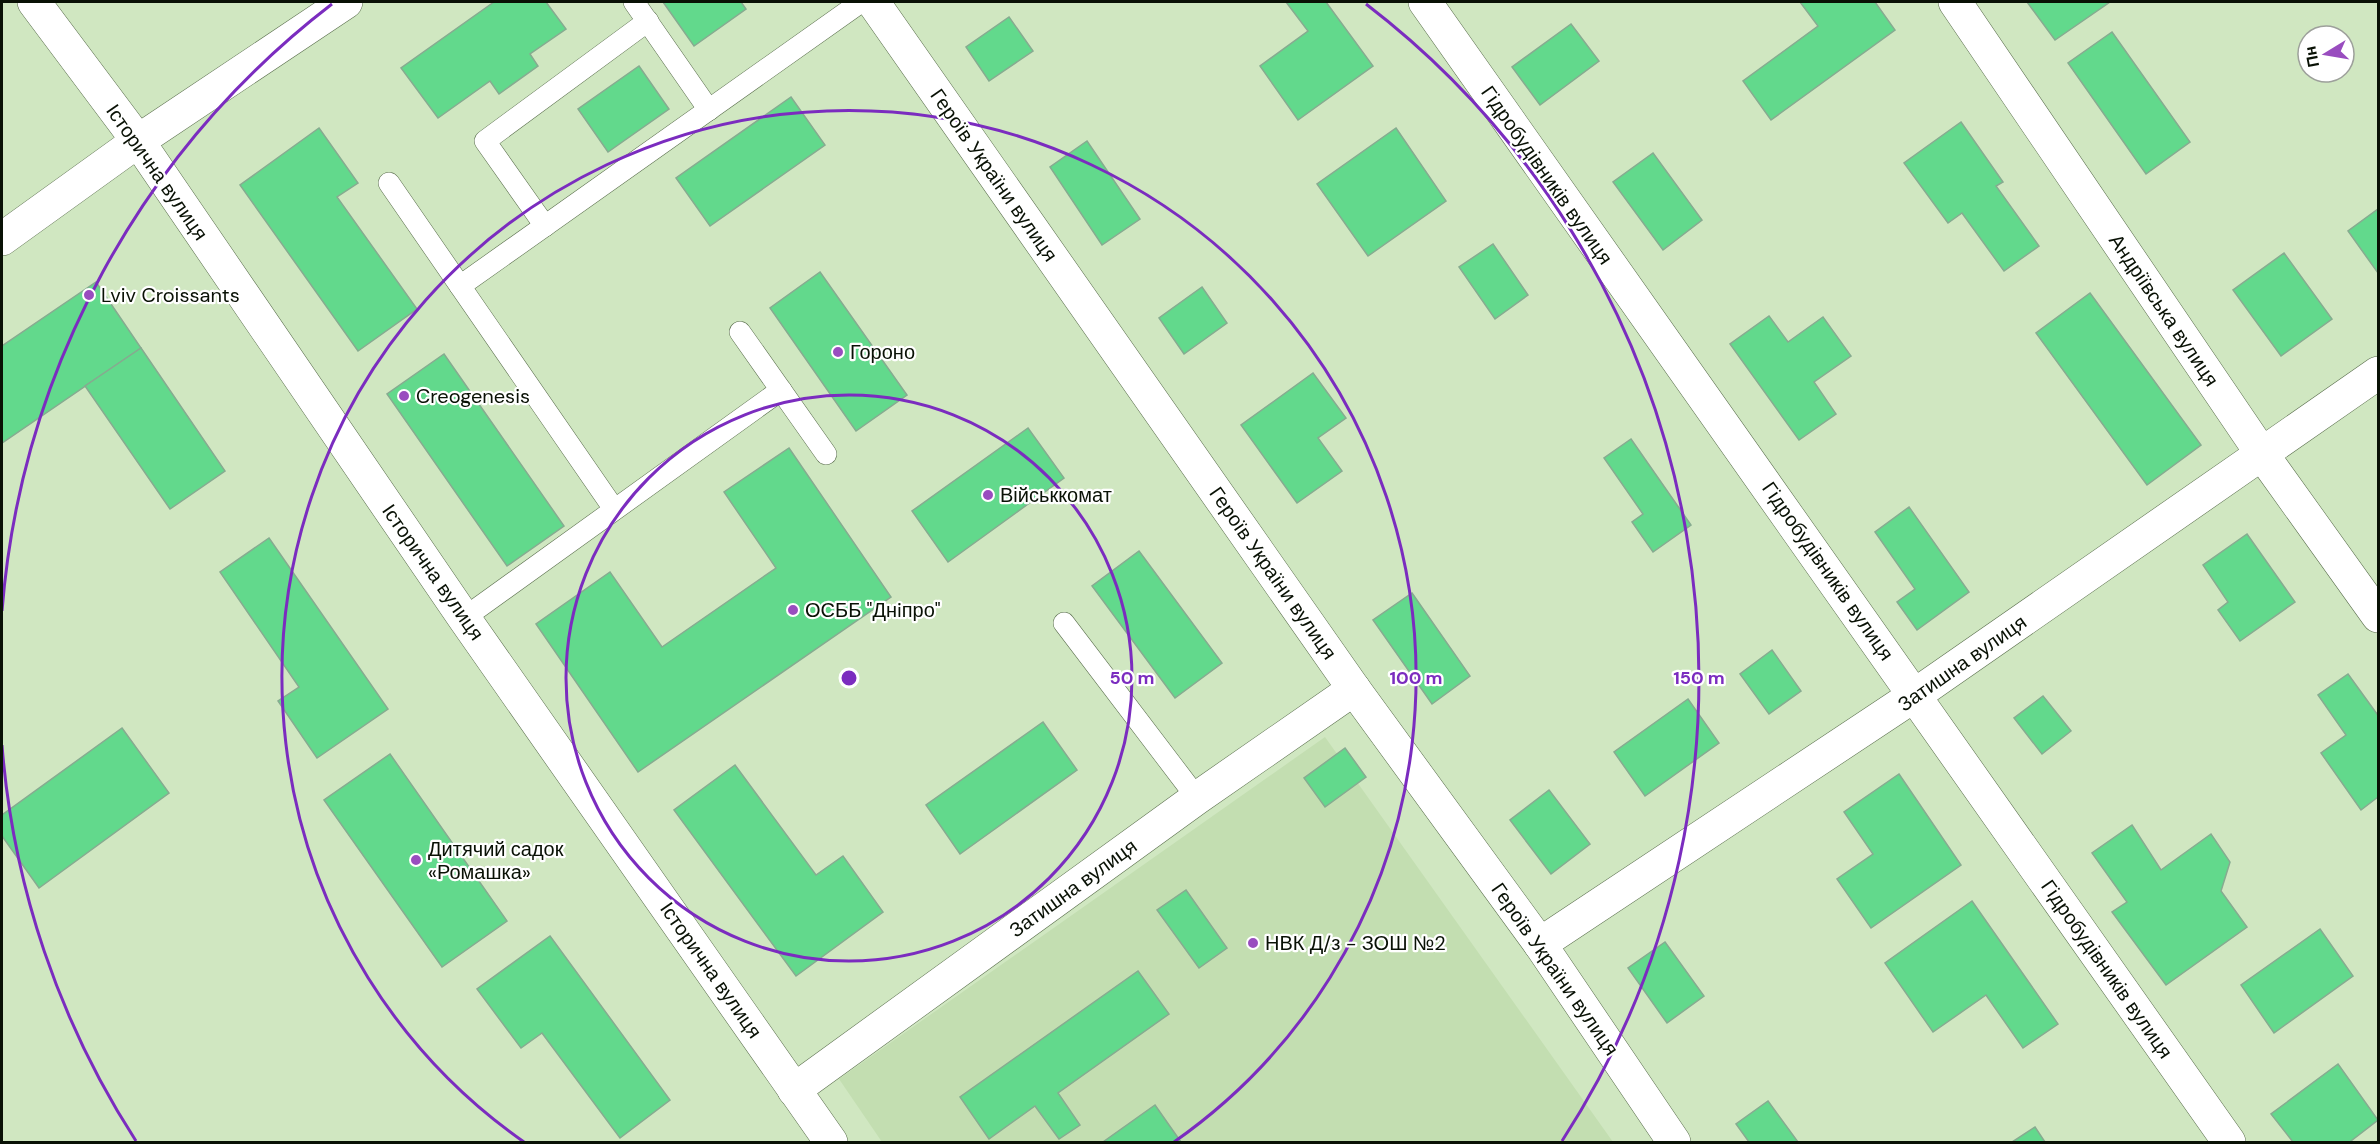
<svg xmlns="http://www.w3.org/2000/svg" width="2380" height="1144" font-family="'DM Sans',sans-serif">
  <rect width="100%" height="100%" fill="#d0e7c1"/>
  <polygon fill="#c3deb1" points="1325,737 1613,1142 882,1142 839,1079"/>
  <g fill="#62d98c" stroke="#86ab90" stroke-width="1.5">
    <polygon points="494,2 546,2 566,29 530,54 538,66 499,94 490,81 438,118 401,68"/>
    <polygon points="663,2 741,2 746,9 694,46"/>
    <polygon points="1286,2 1326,2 1373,66 1298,120 1260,66 1308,31"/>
    <polygon points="1800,2 1875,2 1895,30 1771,120 1743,81 1818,26"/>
    <polygon points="2027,2 2110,2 2055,40"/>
    <polygon points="1009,17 1033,51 989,81 966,47"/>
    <polygon points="1571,24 1599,61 1540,105 1512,67"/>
    <polygon points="2112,32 2190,142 2146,174 2068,63"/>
    <polygon points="639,66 669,109 608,152 578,109"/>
    <polygon points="791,97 825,145 710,226 676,178"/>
    <polygon points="1961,122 2003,182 1996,186 2039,246 2004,271 1962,213 1948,223 1904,163"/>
    <polygon points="319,128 358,183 337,197 417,309 358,351 240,185"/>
    <polygon points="1396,128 1446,201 1368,256 1317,184"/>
    <polygon points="1087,141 1140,219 1102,245 1050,167"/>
    <polygon points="1653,153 1702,220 1663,250 1613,182"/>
    <polygon points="2378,209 2378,273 2348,231"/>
    <polygon points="1493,244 1528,295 1495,319 1459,267"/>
    <polygon points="2284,253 2332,319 2281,356 2233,290"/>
    <polygon points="820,272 907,395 856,431 770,308"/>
    <polygon points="96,282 141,348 2,443 2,346"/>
    <polygon points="1202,287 1227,323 1184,354 1159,318"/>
    <polygon points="2090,293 2201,445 2147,485 2036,333"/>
    <polygon points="1769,316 1788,342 1823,317 1851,356 1814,382 1836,414 1799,440 1730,344"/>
    <polygon points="141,348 225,471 170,509 85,386"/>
    <polygon points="444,354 564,526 507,566 387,394"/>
    <polygon points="1313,373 1346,418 1318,438 1342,471 1297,503 1241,425"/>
    <polygon points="1028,428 1064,478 948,562 912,511"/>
    <polygon points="1631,439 1691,525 1653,552 1632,522 1643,514 1604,458"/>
    <polygon points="789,448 891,597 638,772 536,624 610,572 662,647 776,568 724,492"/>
    <polygon points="1909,507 1969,592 1917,630 1897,602 1915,589 1875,532"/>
    <polygon points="2247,534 2295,602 2240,641 2218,610 2228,602 2203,565"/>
    <polygon points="269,538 388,709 317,758 278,701 299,687 220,572"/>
    <polygon points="1139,551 1222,663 1175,698 1092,586"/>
    <polygon points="1412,593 1470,676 1432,704 1373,620"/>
    <polygon points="1772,650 1801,691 1769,714 1740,674"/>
    <polygon points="2348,674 2377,714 2378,712 2378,797 2361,810 2321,753 2346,735 2318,695"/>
    <polygon points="2043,696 2071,731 2042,754 2014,718"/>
    <polygon points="1688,699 1719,743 1645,796 1614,752"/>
    <polygon points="1043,722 1077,770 960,854 926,805"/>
    <polygon points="122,728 169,793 39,888 2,836 2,815"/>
    <polygon points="1345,748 1366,777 1325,807 1304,778"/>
    <polygon points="390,754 507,921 442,967 324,800"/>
    <polygon points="735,765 816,875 843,856 883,912 796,976 674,810"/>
    <polygon points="1899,774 1961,865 1871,928 1837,879 1873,854 1844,812"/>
    <polygon points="1549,790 1590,844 1551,874 1510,820"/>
    <polygon points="2132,825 2161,870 2211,834 2230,862 2221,891 2247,927 2166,985 2112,912 2127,902 2092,853"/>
    <polygon points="1186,890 1227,948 1199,968 1157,910"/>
    <polygon points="1972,901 2058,1024 2023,1048 1986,995 1933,1032 1885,963"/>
    <polygon points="2320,929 2353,976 2274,1033 2241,985"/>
    <polygon points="550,936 670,1100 620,1138 542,1033 521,1048 477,989"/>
    <polygon points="1665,942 1704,996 1667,1023 1628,968"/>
    <polygon points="1138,971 1169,1014 1058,1093 1080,1125 1059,1139 1035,1106 989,1139 960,1097"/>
    <polygon points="2338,1064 2378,1120 2351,1141 2352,1142 2293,1142 2271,1114"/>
    <polygon points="1768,1101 1798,1142 1749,1142 1736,1124"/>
    <polygon points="1155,1105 1181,1142 1103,1142"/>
    <polygon points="2035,1127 2045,1142 2012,1142"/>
  </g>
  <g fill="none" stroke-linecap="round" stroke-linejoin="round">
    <defs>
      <g id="lane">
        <polyline points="634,2 709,110"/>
        <polyline points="389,183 614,509"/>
        <polyline points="545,226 485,141 648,21"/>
        <polyline points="460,286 861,2"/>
        <polyline points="740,332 826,454"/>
        <polyline points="464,618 781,390"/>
        <polyline points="1064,623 1197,798"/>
      </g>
      <g id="street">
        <polyline points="34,2 138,141 464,618 831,1142"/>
        <polyline points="873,2 1354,689 1540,944 1674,1142"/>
        <polyline points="1425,2 2229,1142"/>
        <polyline points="1955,2 2262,454 2378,616"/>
        <polyline points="2,239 138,141 346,2"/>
        <polyline points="1540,944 1915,695 2378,373"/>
        <polyline points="794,1090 1197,798 1354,689"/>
      </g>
    </defs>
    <use href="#lane" stroke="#5a6e4d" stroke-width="22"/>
    <use href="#street" stroke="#5a6e4d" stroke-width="34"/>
    <use href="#lane" stroke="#fff" stroke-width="21"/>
    <use href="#street" stroke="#fff" stroke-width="33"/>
  </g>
  <g fill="none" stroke="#7b2cbf" stroke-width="3">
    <circle cx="849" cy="678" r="283"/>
    <path d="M524 1142A567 567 0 1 1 1174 1142"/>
    <path d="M136 1141A850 850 0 0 1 2 745M2 611A850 850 0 0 1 332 4M1366 4A850 850 0 0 1 1562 1141"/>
  </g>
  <g fill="#994dbf" stroke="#fff" stroke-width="2">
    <circle cx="89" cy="295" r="6"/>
    <circle cx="838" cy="352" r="6"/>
    <circle cx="404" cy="396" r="6"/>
    <circle cx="988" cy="495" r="6"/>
    <circle cx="793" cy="610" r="6"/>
    <circle cx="416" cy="860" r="6"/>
    <circle cx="1253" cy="943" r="6"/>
  </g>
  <g text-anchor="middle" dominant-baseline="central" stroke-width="4.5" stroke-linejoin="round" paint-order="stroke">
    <g font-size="20" fill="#091105" stroke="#fff">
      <text transform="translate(157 172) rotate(55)">Історична вулиця</text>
      <text transform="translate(994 175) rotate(55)">Героїв України вулиця</text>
      <text transform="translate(1547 175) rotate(55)">Гідробудівників вулиця</text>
      <text transform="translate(2164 310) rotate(56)">Андріївська вулиця</text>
      <text transform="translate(1828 571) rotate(55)">Гідробудівників вулиця</text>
      <text transform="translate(433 572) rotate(55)">Історична вулиця</text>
      <text transform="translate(1273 573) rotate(55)">Героїв України вулиця</text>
      <text transform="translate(1962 663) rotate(-35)">Затишна вулиця</text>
      <text transform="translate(1073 888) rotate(-36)">Затишна вулиця</text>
      <text transform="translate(1555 969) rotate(55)">Героїв України вулиця</text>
      <text transform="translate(2107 969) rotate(55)">Гідробудівників вулиця</text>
      <text transform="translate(711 970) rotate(55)">Історична вулиця</text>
    </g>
    <g font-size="20" fill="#091105" stroke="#fff" text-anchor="start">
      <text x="101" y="295">Lviv Croissants</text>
      <text x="850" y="352">Гороно</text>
      <text x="416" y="396">Creogenesis</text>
      <text x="1000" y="495">Військкомат</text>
      <text x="805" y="610">ОСББ "Днiпро"</text>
      <text x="428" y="849">Дитячий садок<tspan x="428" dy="23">«Ромашка»</tspan></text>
      <text x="1265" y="943">НВК Д/з - ЗОШ №2</text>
    </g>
  </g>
  <circle cx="849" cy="678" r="9" fill="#7b2cbf" stroke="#fff" stroke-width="3"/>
  <g font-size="18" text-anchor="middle" font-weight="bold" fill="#7b2cbf" stroke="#fff" stroke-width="4.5" stroke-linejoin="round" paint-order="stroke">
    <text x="1132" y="684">50 m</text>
    <text x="1416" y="684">100 m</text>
    <text x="1699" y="684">150 m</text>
  </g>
  <rect width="2380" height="1144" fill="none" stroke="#091105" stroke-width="6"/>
  <g transform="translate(2326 54) rotate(259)"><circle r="28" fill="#ffffff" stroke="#9da09b" stroke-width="1.5"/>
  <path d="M0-4.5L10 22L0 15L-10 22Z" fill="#994dbf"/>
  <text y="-9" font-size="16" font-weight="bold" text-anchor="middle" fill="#091105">Пн</text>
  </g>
</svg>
